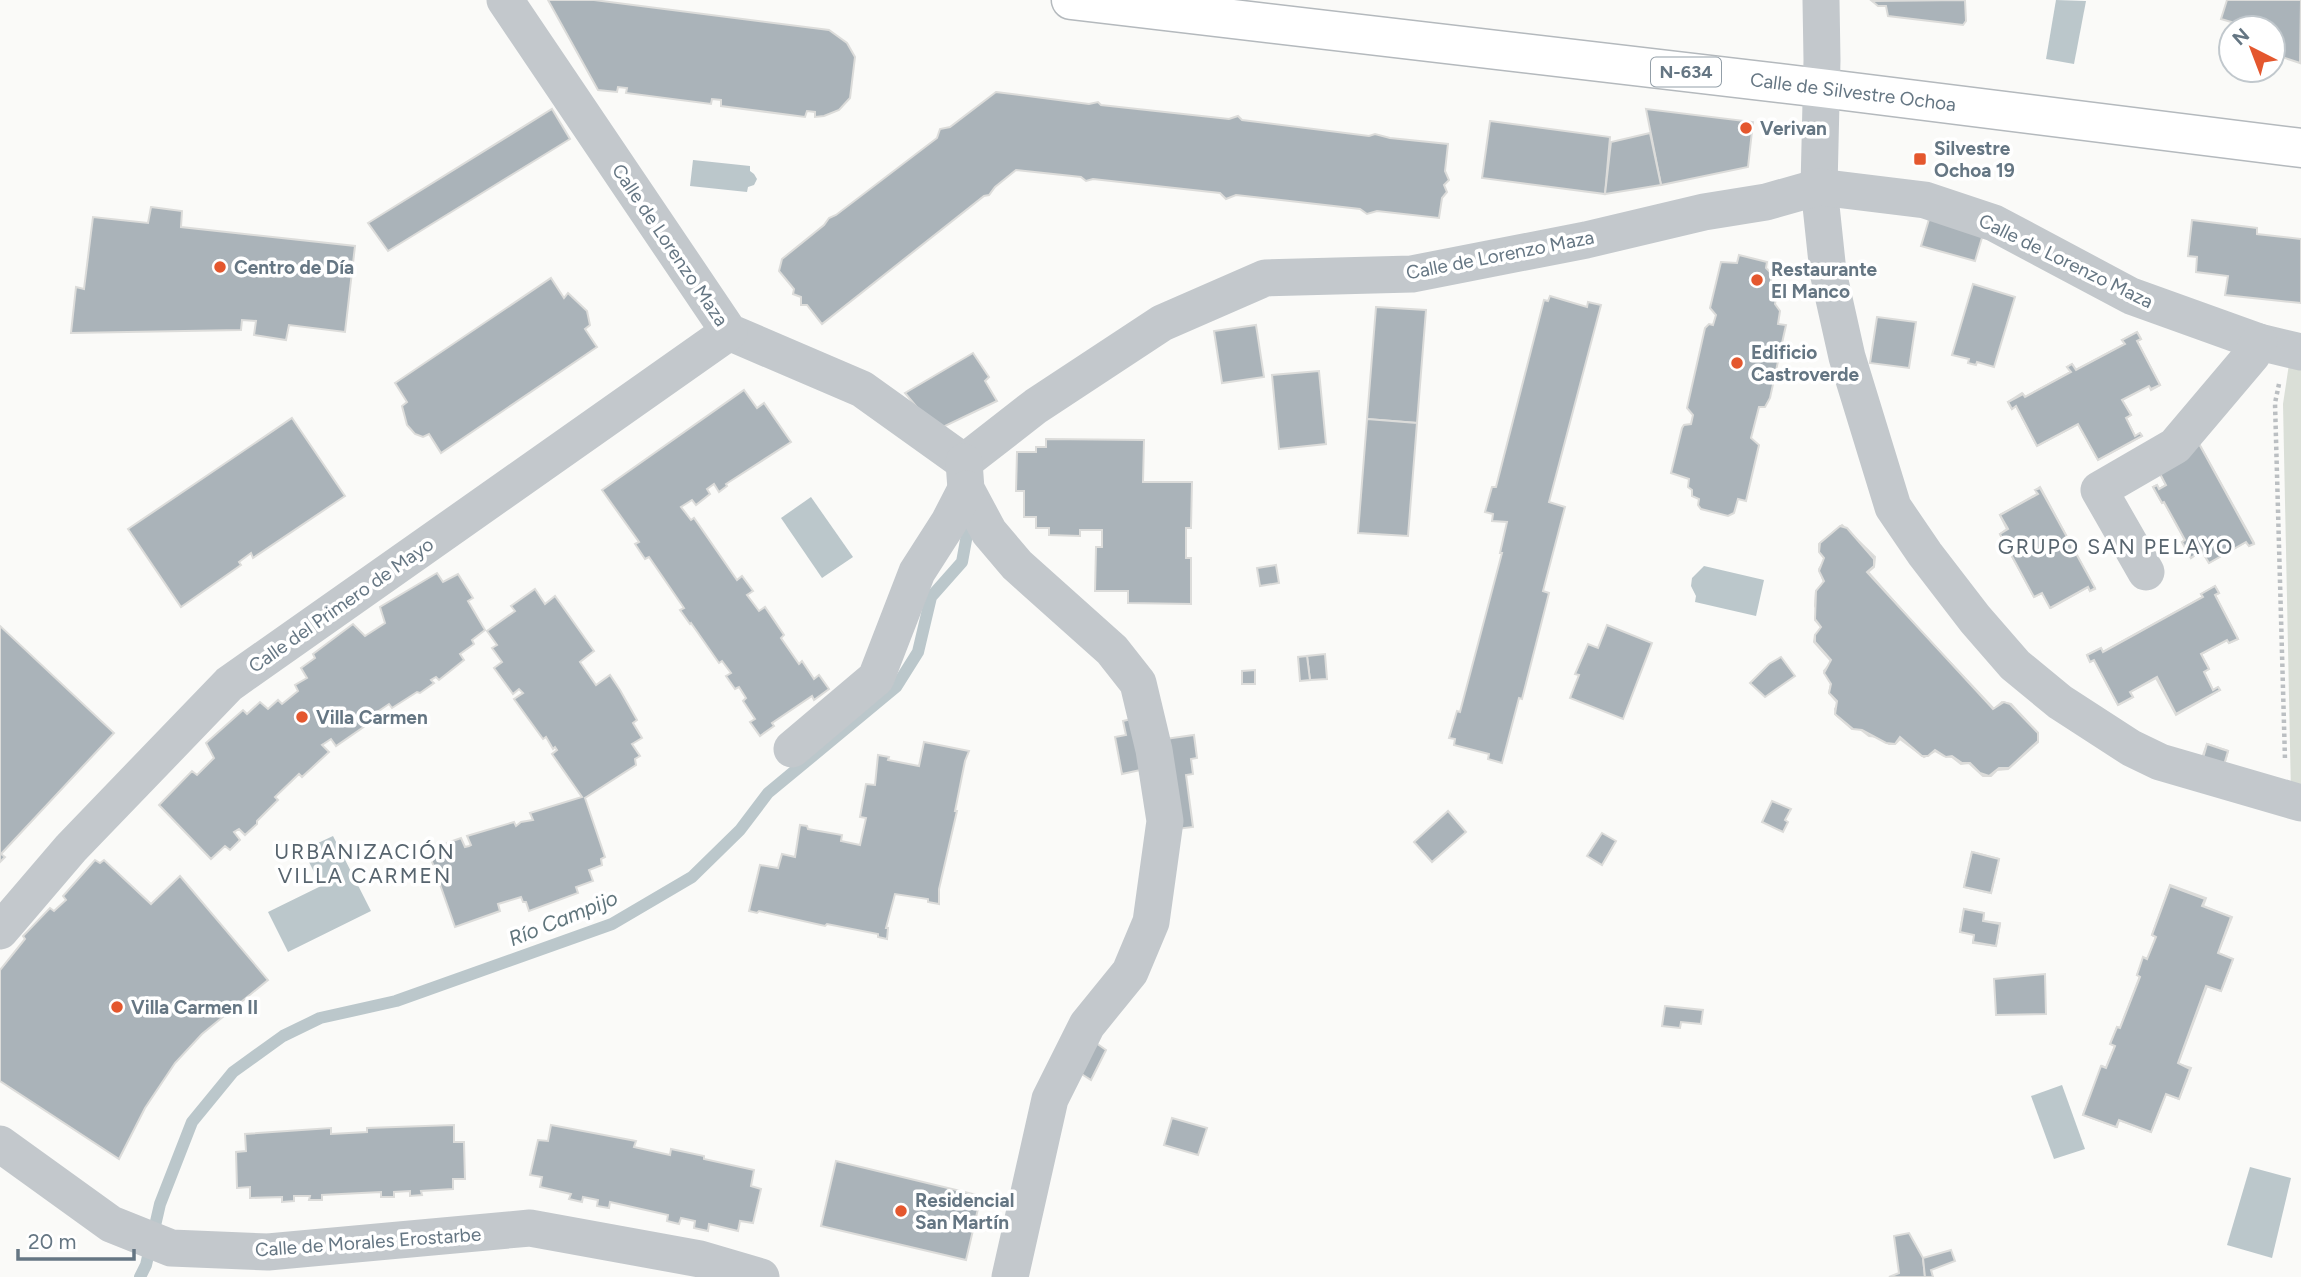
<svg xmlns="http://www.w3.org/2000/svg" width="2301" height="1277" font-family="Figtree,sans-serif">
  <rect width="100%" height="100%" fill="#fafaf8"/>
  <polygon fill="#dadfd7" points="2289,364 2301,366 2301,797 2291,794 2283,404"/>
  <g fill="#bbc7cb">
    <polygon points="2056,0 2086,1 2074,64 2046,59"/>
    <polygon points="693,160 750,166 750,171 754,174 757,179 754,185 748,187 747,192 690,186"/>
    <polygon points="811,497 853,557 822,578 781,518"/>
    <polygon points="1704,566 1764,580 1756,616 1695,602 1696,596 1691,586 1692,578"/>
    <polygon points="333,836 371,911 288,952 268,912 321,886 303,850"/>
    <polygon points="2062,1085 2085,1149 2054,1159 2031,1096"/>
    <polygon points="2250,1167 2291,1178 2272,1258 2227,1245"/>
  </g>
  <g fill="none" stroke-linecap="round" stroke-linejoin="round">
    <polyline stroke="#bbc7cb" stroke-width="12" points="140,1277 146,1265 160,1204 192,1122 233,1072 283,1036 320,1018 396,1001 612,924 692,877 740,830 768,793 896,687 918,652 931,597 962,562 968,529"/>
  </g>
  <g fill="#aab3b9" stroke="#dcdcda" stroke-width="2">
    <polygon points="548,0 594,0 829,30 847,43 855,57 850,98 839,110 824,116 815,117 815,112 807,111 805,117 721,106 721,100 712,99 711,104 626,93 627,88 618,87 617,92 598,90"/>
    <polygon points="1965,0 1966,21 1963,25 1888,16 1886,6 1878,6 1872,1"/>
    <polygon points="2227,0 2301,0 2300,63 2273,54 2273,28 2252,28 2221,19"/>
    <polygon points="996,92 1089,104 1098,102 1101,105 1229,119 1238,116 1242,120 1369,136 1375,134 1390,138 1448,144 1445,171 1449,180 1444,185 1447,192 1442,198 1439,218 1377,211 1367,214 1360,209 1236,195 1226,199 1220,193 1093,179 1086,181 1081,177 1016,170 995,187 989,195 984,196 822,324 807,305 801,305 801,297 793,294 794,289 779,271 782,259 824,225 829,218 836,215 937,138 940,129 950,127"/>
    <polygon points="552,109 570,139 388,251 368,223"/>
    <polygon points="1646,109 1753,122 1748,167 1661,185"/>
    <polygon points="1490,121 1610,137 1605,194 1482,178"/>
    <polygon points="1650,133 1661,185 1605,194 1611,142"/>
    <polygon points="151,207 182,211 181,227 355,246 345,332 289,325 286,340 254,335 256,321 242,320 241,330 71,333 76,287 84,289 93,217 148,223"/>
    <polygon points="1930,216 1984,231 1975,261 1921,246"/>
    <polygon points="2192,220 2257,228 2257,234 2301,239 2301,303 2225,295 2228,276 2196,272 2197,257 2188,256"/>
    <polygon points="1739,255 1767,262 1766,268 1772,274 1770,286 1777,292 1775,304 1780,311 1778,324 1786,325 1770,398 1765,407 1759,407 1751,438 1759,445 1746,501 1738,499 1734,513 1728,516 1701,509 1698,505 1699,499 1692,496 1692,490 1688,487 1689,479 1671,473 1682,428 1684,425 1691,424 1693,415 1687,408 1705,328 1709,324 1713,325 1716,315 1710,308 1721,262 1737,263"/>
    <polygon points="551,278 564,298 568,293 587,311 590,325 585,329 597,347 441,453 429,434 423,437 415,434 407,425 402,406 407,402 395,383"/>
    <polygon points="1973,284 2015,297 1994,367 1977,362 1976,365 1968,363 1969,359 1952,355"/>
    <polygon points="1550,296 1587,307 1588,302 1601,305 1549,502 1565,507 1543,591 1549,593 1522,699 1519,698 1502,763 1488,759 1489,754 1454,745 1455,739 1449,738 1457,711 1460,712 1502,553 1500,553 1507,522 1492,521 1493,514 1485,512 1492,487 1496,487 1544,300 1548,301"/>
    <polygon points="1376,307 1426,310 1417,423 1367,419"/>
    <polygon points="1877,317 1916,322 1909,368 1870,363"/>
    <polygon points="1256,325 1264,377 1222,383 1214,331"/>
    <polygon points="2137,332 2141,339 2137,341 2160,385 2151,390 2149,385 2122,400 2131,415 2126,418 2135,436 2140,433 2142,436 2098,460 2078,424 2037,446 2016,406 2012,409 2008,402 2022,393 2025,397 2071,372 2067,367 2072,364 2076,370 2125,344 2122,340"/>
    <polygon points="2137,332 2141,339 2137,341 2160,385 2151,389 2149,386 2122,400 2131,415 2126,418 2135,436 2140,433 2142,436 2098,460 2078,424 2037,446 2016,406 2012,409 2008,402 2023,394 2025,397 2071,372 2067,367 2072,364 2076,370 2125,344 2122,340"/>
    <polygon points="973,353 989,377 985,381 997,401 943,427 930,423 905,393"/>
    <polygon points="1319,371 1326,444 1279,449 1272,375"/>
    <polygon points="744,390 757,408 764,403 791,442 726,484 727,486 719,492 714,484 707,489 710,494 696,505 692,500 681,507 691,520 694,518 737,580 742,576 753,591 747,595 759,611 765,607 784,635 781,638 799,664 802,661 814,679 819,675 829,689 814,700 812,696 772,723 774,726 760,736 750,722 755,719 743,701 746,698 739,687 735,689 726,676 731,673 722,661 719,663 691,623 690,624 680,610 684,608 649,557 645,559 635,544 639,542 602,490"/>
    <polygon points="292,418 345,496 253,558 251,553 239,562 241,565 181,607 128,529"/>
    <polygon points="1367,419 1417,423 1408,536 1358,533"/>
    <polygon points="1046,439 1144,440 1143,482 1192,482 1191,528 1186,528 1186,558 1191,558 1191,604 1128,603 1128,591 1095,591 1096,547 1102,547 1102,530 1080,530 1080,536 1049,535 1049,528 1036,528 1036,517 1024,517 1024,491 1016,491 1017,452 1036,452 1036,447 1046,447"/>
    <polygon points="2198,442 2254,543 2249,546 2246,542 2209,563 2200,548 2193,552 2195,555 2191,558 2182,542 2185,540 2164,502 2162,503 2153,487 2157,485 2159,489 2166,485 2158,470"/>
    <polygon points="2198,442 2254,544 2249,546 2246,542 2209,563 2200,548 2193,552 2195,555 2191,558 2182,542 2185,540 2164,502 2162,503 2153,487 2157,485 2159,489 2166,485 2158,470"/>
    <polygon points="2040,487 2095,589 2090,591 2088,587 2051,608 2042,593 2034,597 2000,534 2007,529 2000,515 2037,494 2036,490"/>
    <polygon points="2040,488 2095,588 2090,591 2088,587 2050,608 2042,593 2034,597 2000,534 2008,529 2000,515 2038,494 2035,490"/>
    <polygon points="1842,525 1875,557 1874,567 1868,572 1915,625 1994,709 2002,702 2011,704 2038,733 2038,742 2008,769 1997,770 1991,776 1983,776 1969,763 1961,764 1952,757 1944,756 1935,751 1924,757 1900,739 1895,744 1889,744 1880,737 1869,736 1860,729 1852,729 1836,715 1835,709 1838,703 1829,693 1831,684 1824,671 1832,662 1814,642 1815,635 1822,628 1815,620 1817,610 1815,606 1816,591 1824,582 1819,569 1825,559 1819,551 1819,544"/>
    <polygon points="1840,526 1847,528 1874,559 1874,566 1867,572 1993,709 2004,702 2010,704 2038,733 2038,741 2009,768 1999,768 1989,776 1980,773 1970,763 1962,763 1952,756 1946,757 1935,750 1928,756 1922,756 1900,737 1895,744 1886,743 1862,730 1853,729 1835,714 1837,701 1829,693 1831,684 1824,673 1831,660 1815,642 1815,635 1821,627 1815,619 1816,591 1824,581 1819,571 1824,558 1819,552 1820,543"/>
    <polygon points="1276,565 1279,583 1260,586 1257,568"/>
    <polygon points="437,573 443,582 458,574 473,598 468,601 485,630 472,640 474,644 460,654 464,660 439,680 436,677 431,680 434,683 420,693 417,692 392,708 389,704 364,721 365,726 336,746 331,739 322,745 329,752 302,777 299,774 275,797 278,800 257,821 257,824 245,835 239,829 234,832 240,840 230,850 225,846 211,859 159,805 192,771 197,775 214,758 206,743 243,710 247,714 260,702 268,709 278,700 282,704 298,691 295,685 307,678 301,668 315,658 313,654 353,624 365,636 385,623 380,607"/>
    <polygon points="2215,586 2219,593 2215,595 2238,639 2229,643 2227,640 2201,654 2209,669 2204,672 2213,690 2218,687 2220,690 2176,715 2156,678 2130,692 2133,697 2118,705 2094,660 2090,662 2087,655 2101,648 2103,652 2203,597 2201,594"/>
    <polygon points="2215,586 2219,593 2215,595 2238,639 2229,643 2227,640 2201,654 2209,669 2204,672 2213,690 2218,687 2220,690 2176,714 2157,677 2130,692 2133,697 2118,705 2094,660 2090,662 2087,655 2101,648 2103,652 2203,597 2201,594"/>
    <polygon points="535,589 545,604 555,596 594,651 580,662 596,685 610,675 620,690 637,720 633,723 642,738 632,744 640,756 635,759 636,765 585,798 605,857 601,859 602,865 589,870 593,881 576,887 578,893 529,911 526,902 523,902 521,897 498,904 500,911 455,927 430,856 449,850 447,843 461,838 465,847 469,846 471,845 467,836 514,822 516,826 521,822 533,820 530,813 582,797 552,754 557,750 555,747 553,749 546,737 543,739 514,699 523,693 519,689 513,694 494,668 502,662 492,648 497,645 487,631 515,611 511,606"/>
    <polygon points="1607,625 1652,643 1623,719 1570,698 1579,675 1575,674 1588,644 1598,648"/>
    <polygon points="0,626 114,733 1,854 5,857 0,862"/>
    <polygon points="1325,654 1327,679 1310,680 1307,656"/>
    <polygon points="1307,656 1310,680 1300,681 1298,657"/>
    <polygon points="1781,657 1795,676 1765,697 1750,683 1769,664"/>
    <polygon points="1255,670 1255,684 1242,684 1242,671"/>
    <polygon points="1135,718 1145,769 1122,774 1115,737 1126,735 1123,721"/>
    <polygon points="1194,735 1197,758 1191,759 1193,774 1186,775 1193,827 1169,830 1158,740"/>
    <polygon points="924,742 969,751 965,761 955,811 957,811 939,889 939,904 928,902 928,899 895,894 886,928 888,928 887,939 878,937 878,934 827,924 825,926 759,911 757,913 749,911 760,865 778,868 782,854 795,857 800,825 807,826 808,829 842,835 841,841 860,845 866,818 860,817 866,784 875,785 878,755 889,757 888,760 919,766"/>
    <polygon points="2207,744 2228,751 2224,765 2202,758"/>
    <polygon points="2207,744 2228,751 2224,765 2203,758"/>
    <polygon points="1772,801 1791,809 1785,820 1788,822 1783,832 1762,822"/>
    <polygon points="1448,811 1466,832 1432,862 1414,842"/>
    <polygon points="1602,833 1616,841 1602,865 1587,856"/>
    <polygon points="1972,852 1999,859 1991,893 1964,887"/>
    <polygon points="1972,852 1999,859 1991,893 1964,887"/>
    <polygon points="95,860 100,863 104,860 151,904 180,876 268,980 202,1034 175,1063 145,1108 119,1159 0,1081 0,970 25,939 23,936 50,908 54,911 66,900 63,896"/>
    <polygon points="2170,885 2206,898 2203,906 2232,917 2218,953 2233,959 2221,991 2207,986 2178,1064 2191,1068 2179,1099 2166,1094 2151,1132 2119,1120 2117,1127 2083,1115 2102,1066 2106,1068 2115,1046 2111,1044 2117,1027 2120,1028 2140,976 2137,975 2144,958 2148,959 2156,937 2152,935"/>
    <polygon points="2170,886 2205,899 2202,906 2231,917 2218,953 2233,959 2221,991 2206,986 2178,1063 2190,1069 2179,1099 2166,1094 2151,1132 2119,1120 2116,1127 2083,1115 2101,1066 2106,1068 2115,1046 2110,1044 2117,1027 2120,1028 2140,977 2137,975 2143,957 2147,959 2156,937 2152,935"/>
    <polygon points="1964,909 1984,913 1983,921 2000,923 1996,946 1973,943 1975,934 1960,932"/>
    <polygon points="1964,909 1984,913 1983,921 2000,924 1996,946 1973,942 1974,935 1960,932"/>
    <polygon points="2045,974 2046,1014 1996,1015 1994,979"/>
    <polygon points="1665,1006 1703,1010 1701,1024 1681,1022 1680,1028 1662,1026"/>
    <polygon points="1096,1043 1106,1050 1091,1080 1080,1073"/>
    <polygon points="1172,1118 1207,1128 1198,1155 1164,1145"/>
    <polygon points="454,1125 454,1142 464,1142 465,1179 453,1179 453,1189 421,1191 422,1195 410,1196 410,1191 394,1192 394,1197 381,1197 381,1192 322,1195 322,1200 309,1200 310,1196 294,1196 294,1201 282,1202 282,1197 250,1198 250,1187 237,1188 236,1152 246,1151 245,1134 331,1128 331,1134 367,1132 367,1128"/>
    <polygon points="551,1125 636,1141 634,1147 670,1155 671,1149 704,1156 704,1159 754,1170 751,1186 761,1189 753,1223 740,1221 738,1231 709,1224 708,1231 694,1228 695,1221 681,1218 679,1224 667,1221 668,1215 610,1202 609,1208 597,1206 598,1200 583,1197 582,1202 569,1199 571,1194 540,1187 542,1177 530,1175 538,1140 548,1141"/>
    <polygon points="836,1161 981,1196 966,1260 821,1226"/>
    <polygon points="1909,1233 1923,1258 1925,1277 1889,1277 1899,1273 1894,1236"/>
    <polygon points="1951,1250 1955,1261 1931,1270 1933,1277 1925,1277 1923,1258"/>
  </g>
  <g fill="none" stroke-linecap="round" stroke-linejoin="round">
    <defs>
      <polyline id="highway" points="1071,0 1821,88 2301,148"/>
    </defs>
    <use href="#highway" stroke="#b4b9bd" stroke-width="41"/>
    <polyline stroke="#bbbfc2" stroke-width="4.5" stroke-dasharray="3.5 3.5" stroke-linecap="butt" points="2279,384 2275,403 2285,760"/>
    <g stroke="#c3c8cc" stroke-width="37">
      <polyline points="505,0 729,332 862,389 964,462"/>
      <polyline points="1821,0 1822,60 1819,187 1828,272 1847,357 1893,507 1925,554 1975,619 2015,665 2060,702 2131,748 2160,762 2301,803"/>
      <polyline points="964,462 1036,406 1162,323 1265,278 1412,274 1586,240 1704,212 1766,202 1819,187 1925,200 1994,223 2131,296 2259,342 2301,352"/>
      <polyline points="964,462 966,489 989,532 1017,565 1112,650 1138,683 1154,750 1165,821 1151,922 1130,972 1087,1025 1050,1099 1010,1277"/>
      <polyline points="2146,572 2099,490 2175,446 2252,355 2259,342"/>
      <polyline points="792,749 876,678 917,572 949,522 966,489"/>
      <polyline points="0,931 71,848 229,684 729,332"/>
      <polyline points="0,1144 111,1224 171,1248 268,1252 530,1228 700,1259 761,1277"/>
    </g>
    <use href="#highway" stroke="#fff" stroke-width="38"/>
  </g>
  <g fill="#e4572e" stroke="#fff" stroke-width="2.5">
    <circle cx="1746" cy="128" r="7"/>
    <rect x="1913" y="152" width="14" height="14" rx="3.5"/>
    <circle cx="220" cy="267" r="7"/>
    <circle cx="1757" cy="280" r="7"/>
    <circle cx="1737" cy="363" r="7"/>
    <circle cx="302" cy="717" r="7"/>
    <circle cx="117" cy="1007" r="7"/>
    <circle cx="901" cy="1211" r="7"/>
  </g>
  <g text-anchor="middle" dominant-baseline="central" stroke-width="7" stroke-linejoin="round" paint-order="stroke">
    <rect fill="#fff" stroke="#939fa8" stroke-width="2" x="1651" y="57.5" width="70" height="29" rx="5"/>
    <g font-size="18" font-weight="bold" fill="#657683">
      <text x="1686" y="72">N-634</text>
    </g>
    <g font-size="19" fill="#657683" stroke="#fff">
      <text transform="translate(1853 92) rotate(7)">Calle de Silvestre Ochoa</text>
      <text transform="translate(670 245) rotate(56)">Calle de Lorenzo Maza</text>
      <text transform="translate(1500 255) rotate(-11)">Calle de Lorenzo Maza</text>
      <text transform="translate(2066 261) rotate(26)">Calle de Lorenzo Maza</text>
      <text transform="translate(341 605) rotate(-35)">Calle del Primero de Mayo</text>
      <text transform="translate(368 1242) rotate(-4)">Calle de Morales Erostarbe</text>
    </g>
    <g font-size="19" font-weight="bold" fill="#657683" stroke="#fff" text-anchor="start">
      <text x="1760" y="128">Verivan</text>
      <text x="1934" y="148">Silvestre<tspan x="1934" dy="22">Ochoa 19</tspan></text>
      <text x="234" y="267">Centro de Día</text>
      <text x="1771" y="269">Restaurante<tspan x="1771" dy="22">El Manco</tspan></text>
      <text x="1751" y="352">Edificio<tspan x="1751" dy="22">Castroverde</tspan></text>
      <text x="316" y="717">Villa Carmen</text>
      <text x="131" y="1007">Villa Carmen II</text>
      <text x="915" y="1200">Residencial<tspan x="915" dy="22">San Martín</tspan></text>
    </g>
    <g font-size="21" letter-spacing="2" fill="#57646e" stroke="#fff">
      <text x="2116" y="546">GRUPO SAN PELAYO</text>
      <text x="365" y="851">URBANIZACIÓN<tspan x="365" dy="24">VILLA CARMEN</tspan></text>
    </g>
    <g font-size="21" font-style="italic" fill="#60757c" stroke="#fff">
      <text transform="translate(563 918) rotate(-22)">Río Campijo</text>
    </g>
  </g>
  <g transform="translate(2252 49) rotate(318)"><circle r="33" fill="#ffffff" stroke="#c1c8cd" stroke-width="2"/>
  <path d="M0-5L12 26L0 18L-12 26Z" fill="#e4572e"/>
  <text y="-10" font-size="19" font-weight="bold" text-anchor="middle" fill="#657683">N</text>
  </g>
  <path d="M18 1249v10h116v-10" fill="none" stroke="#657683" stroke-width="3.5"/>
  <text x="28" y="1249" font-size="21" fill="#657683" stroke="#ffffff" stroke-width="5" paint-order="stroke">20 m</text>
</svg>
